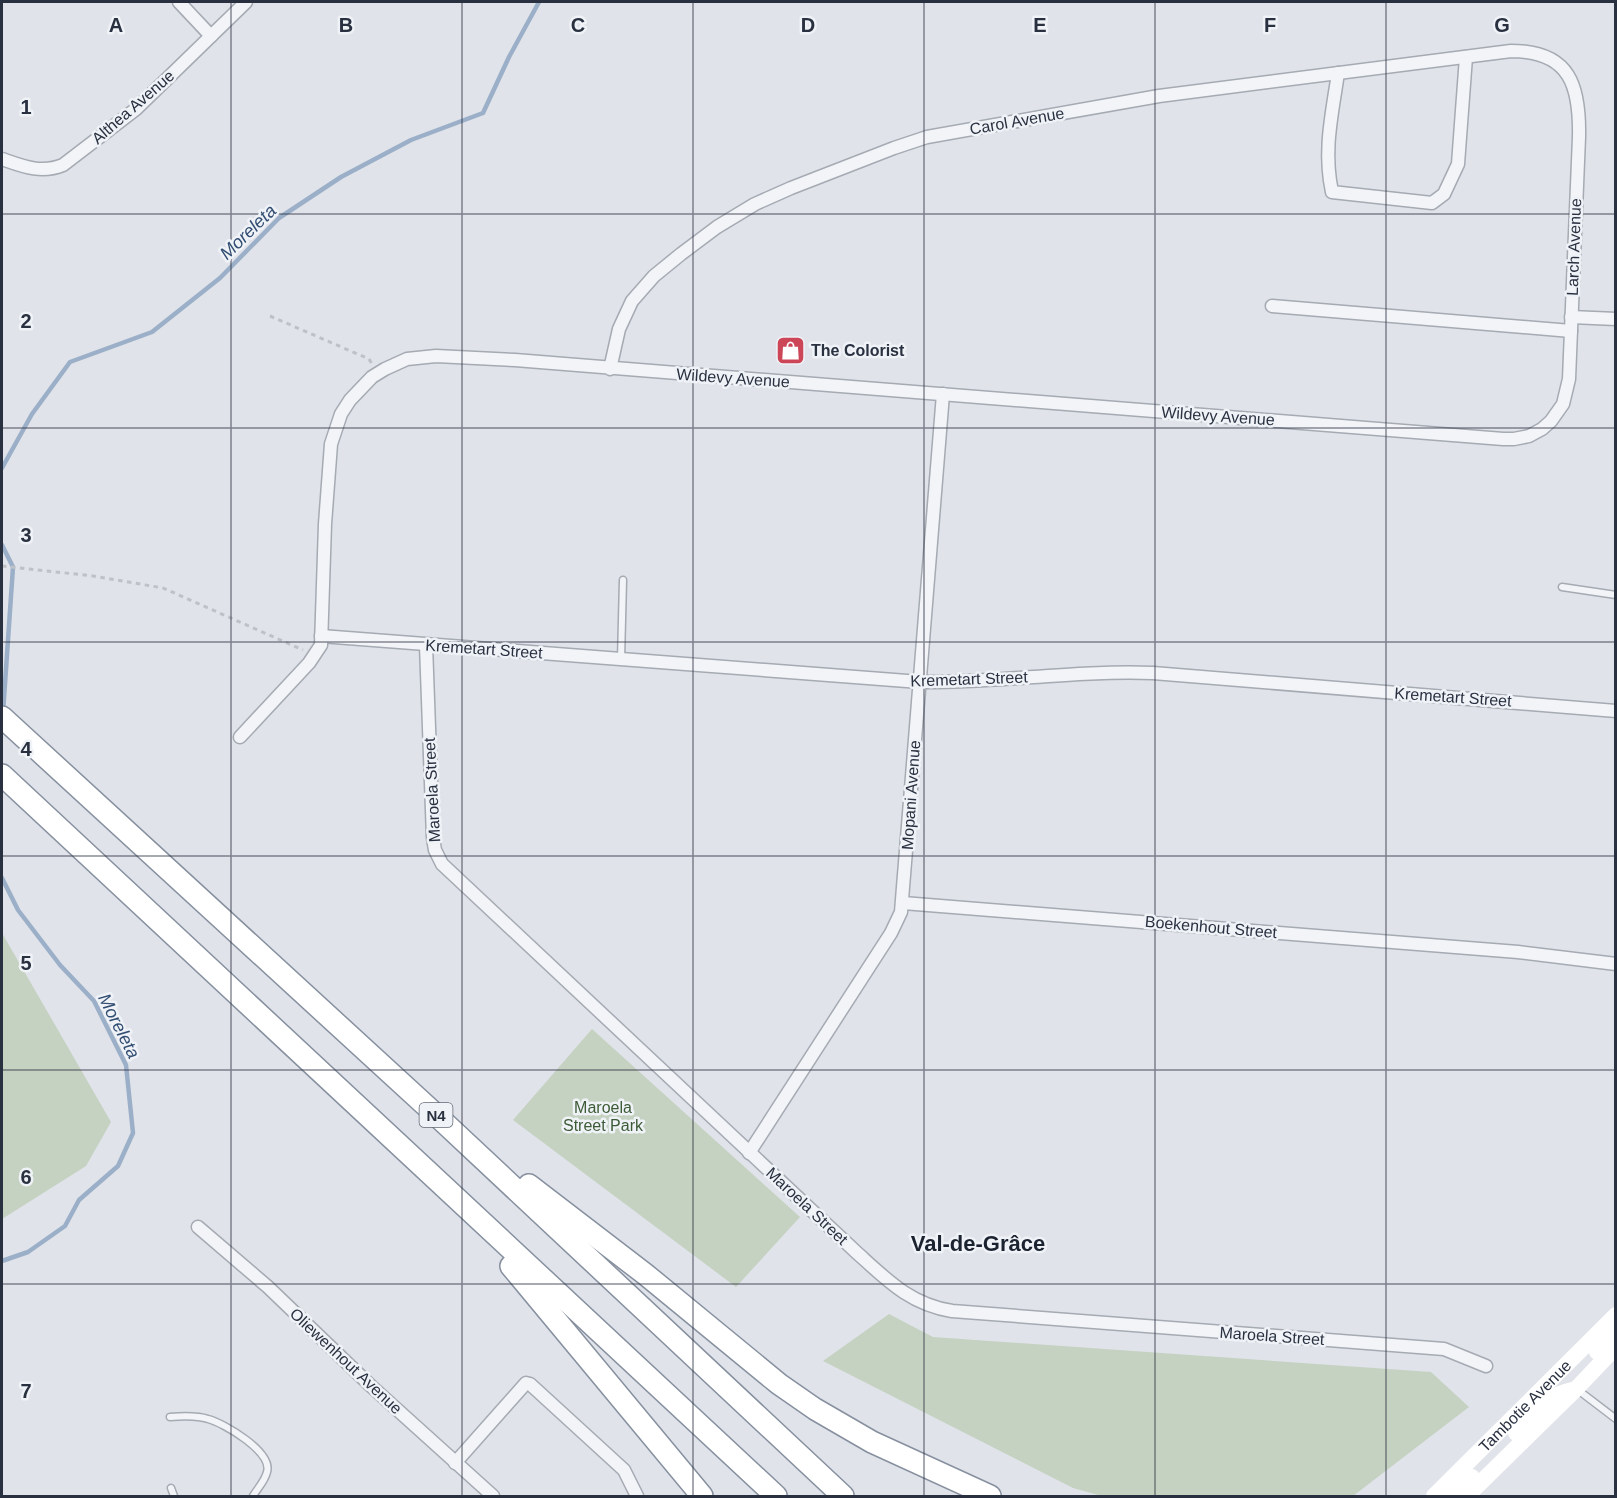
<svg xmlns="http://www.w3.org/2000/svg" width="1617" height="1498" font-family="Helvetica,sans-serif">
  <rect width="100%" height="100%" fill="#e0e3e9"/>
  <g fill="#c5d2c1">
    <polygon points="2,933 111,1122 86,1166 2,1219"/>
    <polygon points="592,1029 800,1217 736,1287 513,1120"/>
    <polygon points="889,1314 933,1337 1431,1372 1469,1407 1353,1496 1102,1496 1073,1488 823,1361"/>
  </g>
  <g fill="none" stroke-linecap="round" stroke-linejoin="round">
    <g stroke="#9bb0c8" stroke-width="4.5">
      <polyline points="2,468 32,414 70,362 152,332 220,278 279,218 341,177 411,140 483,113 509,57 539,2"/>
      <polyline points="2,545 13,567 3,713"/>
      <polyline points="2,878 18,910 60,965 94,1001 126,1065 133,1133 118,1166 79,1200 65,1226 28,1252 2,1261"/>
    </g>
    <defs>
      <g id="lane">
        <polyline points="1562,587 1616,595"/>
        <polyline points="621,659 623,580"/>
        <polyline points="1578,1390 1616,1419"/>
        <path d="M170,1417C182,1416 196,1415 208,1419C224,1423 273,1452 267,1472C265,1481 257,1489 253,1496"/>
        <polyline points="171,1488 174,1496"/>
      </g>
      <g id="street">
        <polyline points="179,2 211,36"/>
        <path d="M1338,73C1332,115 1323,150 1332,192L1432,203L1444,194L1458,164L1466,57"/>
        <path d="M2,159C22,166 41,174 63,165L136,109L246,2"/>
        <polyline points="1272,306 1571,331"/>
        <polyline points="1571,317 1616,319"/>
        <path d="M321,636L920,682C998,683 1075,670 1153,673L1616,711"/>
        <path d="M426,645L433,838L435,850L442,864L855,1251C886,1279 909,1304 952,1311L1444,1349L1486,1366"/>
        <path d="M240,737L309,663L321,645L325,524L331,444L341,414L350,400L372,377L385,369L407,359L436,356L515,360L1503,439H1514L1529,436L1542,429L1551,421L1563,404L1569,379L1579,137C1580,87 1571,51 1511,51L1159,96L927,137L894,148L791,188L755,204L717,227L681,254L654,276L632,301L619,329L610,369"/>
        <polyline points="903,903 1518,952 1616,964"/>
        <polyline points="749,1153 891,933 901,912 943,394"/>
        <polyline points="198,1227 268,1287 371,1386 493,1496"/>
        <polyline points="455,1463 526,1383 530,1384 624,1470 637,1496"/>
      </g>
      <g id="highway">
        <polyline points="2,717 435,1114 843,1496"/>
        <polyline points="2,775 776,1496"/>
        <polyline points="529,1185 645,1274 779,1384 815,1409 872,1442 990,1496"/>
        <polyline points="511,1266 702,1496"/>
      </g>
    </defs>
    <use href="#lane" stroke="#a5aab3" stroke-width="9"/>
    <use href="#street" stroke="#a5aab3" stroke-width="15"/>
    <use href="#highway" stroke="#87909f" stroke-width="24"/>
    <g stroke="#bec1c7" stroke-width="3" stroke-dasharray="4.5 4.5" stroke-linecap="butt">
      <polyline points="270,316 369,359 372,364"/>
      <polyline points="2,566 93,576 163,588 303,650"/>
    </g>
    <use href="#lane" stroke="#f2f4f7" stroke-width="6"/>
    <use href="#street" stroke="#f2f4f7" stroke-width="12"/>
    <g stroke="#fff" stroke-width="16">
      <polyline points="1597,1352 1616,1332"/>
      <path d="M1516,1433C1534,1415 1546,1395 1572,1390"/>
      <path id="s1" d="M1434,1496L1616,1315"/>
      <polyline points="1451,1496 1472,1477"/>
      <polyline points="1467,1496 1576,1389 1616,1347"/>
    </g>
    <use href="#highway" stroke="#fff" stroke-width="21"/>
  </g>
  <path fill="none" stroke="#293040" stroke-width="1.5" stroke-opacity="0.55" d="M231,2V1496M462,2V1496M693,2V1496M924,2V1496M1155,2V1496M1386,2V1496M2,214H1616M2,428H1616M2,642H1616M2,856H1616M2,1070H1616M2,1284H1616"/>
  <defs>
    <symbol id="shop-square" viewBox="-11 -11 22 22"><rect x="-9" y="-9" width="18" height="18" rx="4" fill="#cc4657" stroke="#eff2f6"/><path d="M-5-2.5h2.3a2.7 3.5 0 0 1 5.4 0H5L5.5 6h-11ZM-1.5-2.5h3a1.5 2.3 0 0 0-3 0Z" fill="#fff"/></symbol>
  </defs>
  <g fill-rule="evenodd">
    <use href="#shop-square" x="774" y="334" width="33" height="33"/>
  </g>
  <g text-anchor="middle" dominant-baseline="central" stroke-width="5" stroke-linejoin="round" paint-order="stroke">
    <rect fill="#eff2f6" stroke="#646a77" stroke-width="1.5" x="419.5" y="1103" width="33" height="24" rx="4.5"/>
    <g font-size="15" font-weight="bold" fill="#293040">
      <text x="436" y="1115">N4</text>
    </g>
    <g font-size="16" fill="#293040" stroke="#eff2f6">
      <text transform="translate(133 107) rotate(-41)">Althea Avenue</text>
      <text transform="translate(1017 121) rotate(-10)">Carol Avenue</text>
      <text transform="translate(1574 247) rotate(-88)">Larch Avenue</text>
      <text transform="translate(733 378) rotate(4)">Wildevy Avenue</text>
      <text transform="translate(1218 416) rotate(4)">Wildevy Avenue</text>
      <text transform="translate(484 649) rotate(4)">Kremetart Street</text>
      <text transform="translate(969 679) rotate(-2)">Kremetart Street</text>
      <text transform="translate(1453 697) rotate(4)">Kremetart Street</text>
      <text transform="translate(432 790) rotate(-93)">Maroela Street</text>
      <text transform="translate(911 795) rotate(-86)">Mopani Avenue</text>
      <text transform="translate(1211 927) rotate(5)">Boekenhout Street</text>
      <text transform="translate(807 1206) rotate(43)">Maroela Street</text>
      <text transform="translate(1272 1336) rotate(4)">Maroela Street</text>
      <text transform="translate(346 1361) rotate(43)">Oliewenhout Avenue</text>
      <text stroke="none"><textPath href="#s1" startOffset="128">Tambotie Avenue</textPath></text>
    </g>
    <g font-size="16" font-weight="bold" fill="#293040" stroke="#eff2f6" text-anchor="start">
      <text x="811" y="350">The Colorist</text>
    </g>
    <g font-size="16" fill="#3c5b36" stroke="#eff2f6">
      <text x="603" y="1107">Maroela<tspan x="603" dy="18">Street Park</tspan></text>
    </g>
    <g font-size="18" font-style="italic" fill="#334e73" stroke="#eff2f6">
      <text transform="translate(248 232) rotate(-44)">Moreleta</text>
      <text transform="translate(119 1026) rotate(63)">Moreleta</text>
    </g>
    <g font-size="22" font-weight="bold" fill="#1b2230" stroke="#eff2f6">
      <text x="978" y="1243">Val-de-Grâce</text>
    </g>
  </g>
  <g font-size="20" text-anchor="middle" font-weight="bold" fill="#293040" stroke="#eff2f6" stroke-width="5" stroke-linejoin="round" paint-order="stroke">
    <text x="116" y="32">A</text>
    <text x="346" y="32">B</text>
    <text x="578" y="32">C</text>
    <text x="808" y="32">D</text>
    <text x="1040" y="32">E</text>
    <text x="1270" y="32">F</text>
    <text x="1502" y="32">G</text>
    <text x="26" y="114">1</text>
    <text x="26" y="328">2</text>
    <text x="26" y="542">3</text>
    <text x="26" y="756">4</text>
    <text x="26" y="970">5</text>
    <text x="26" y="1184">6</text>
    <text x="26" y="1398">7</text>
  </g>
  <rect width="1617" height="1498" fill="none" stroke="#293040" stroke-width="6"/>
</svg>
